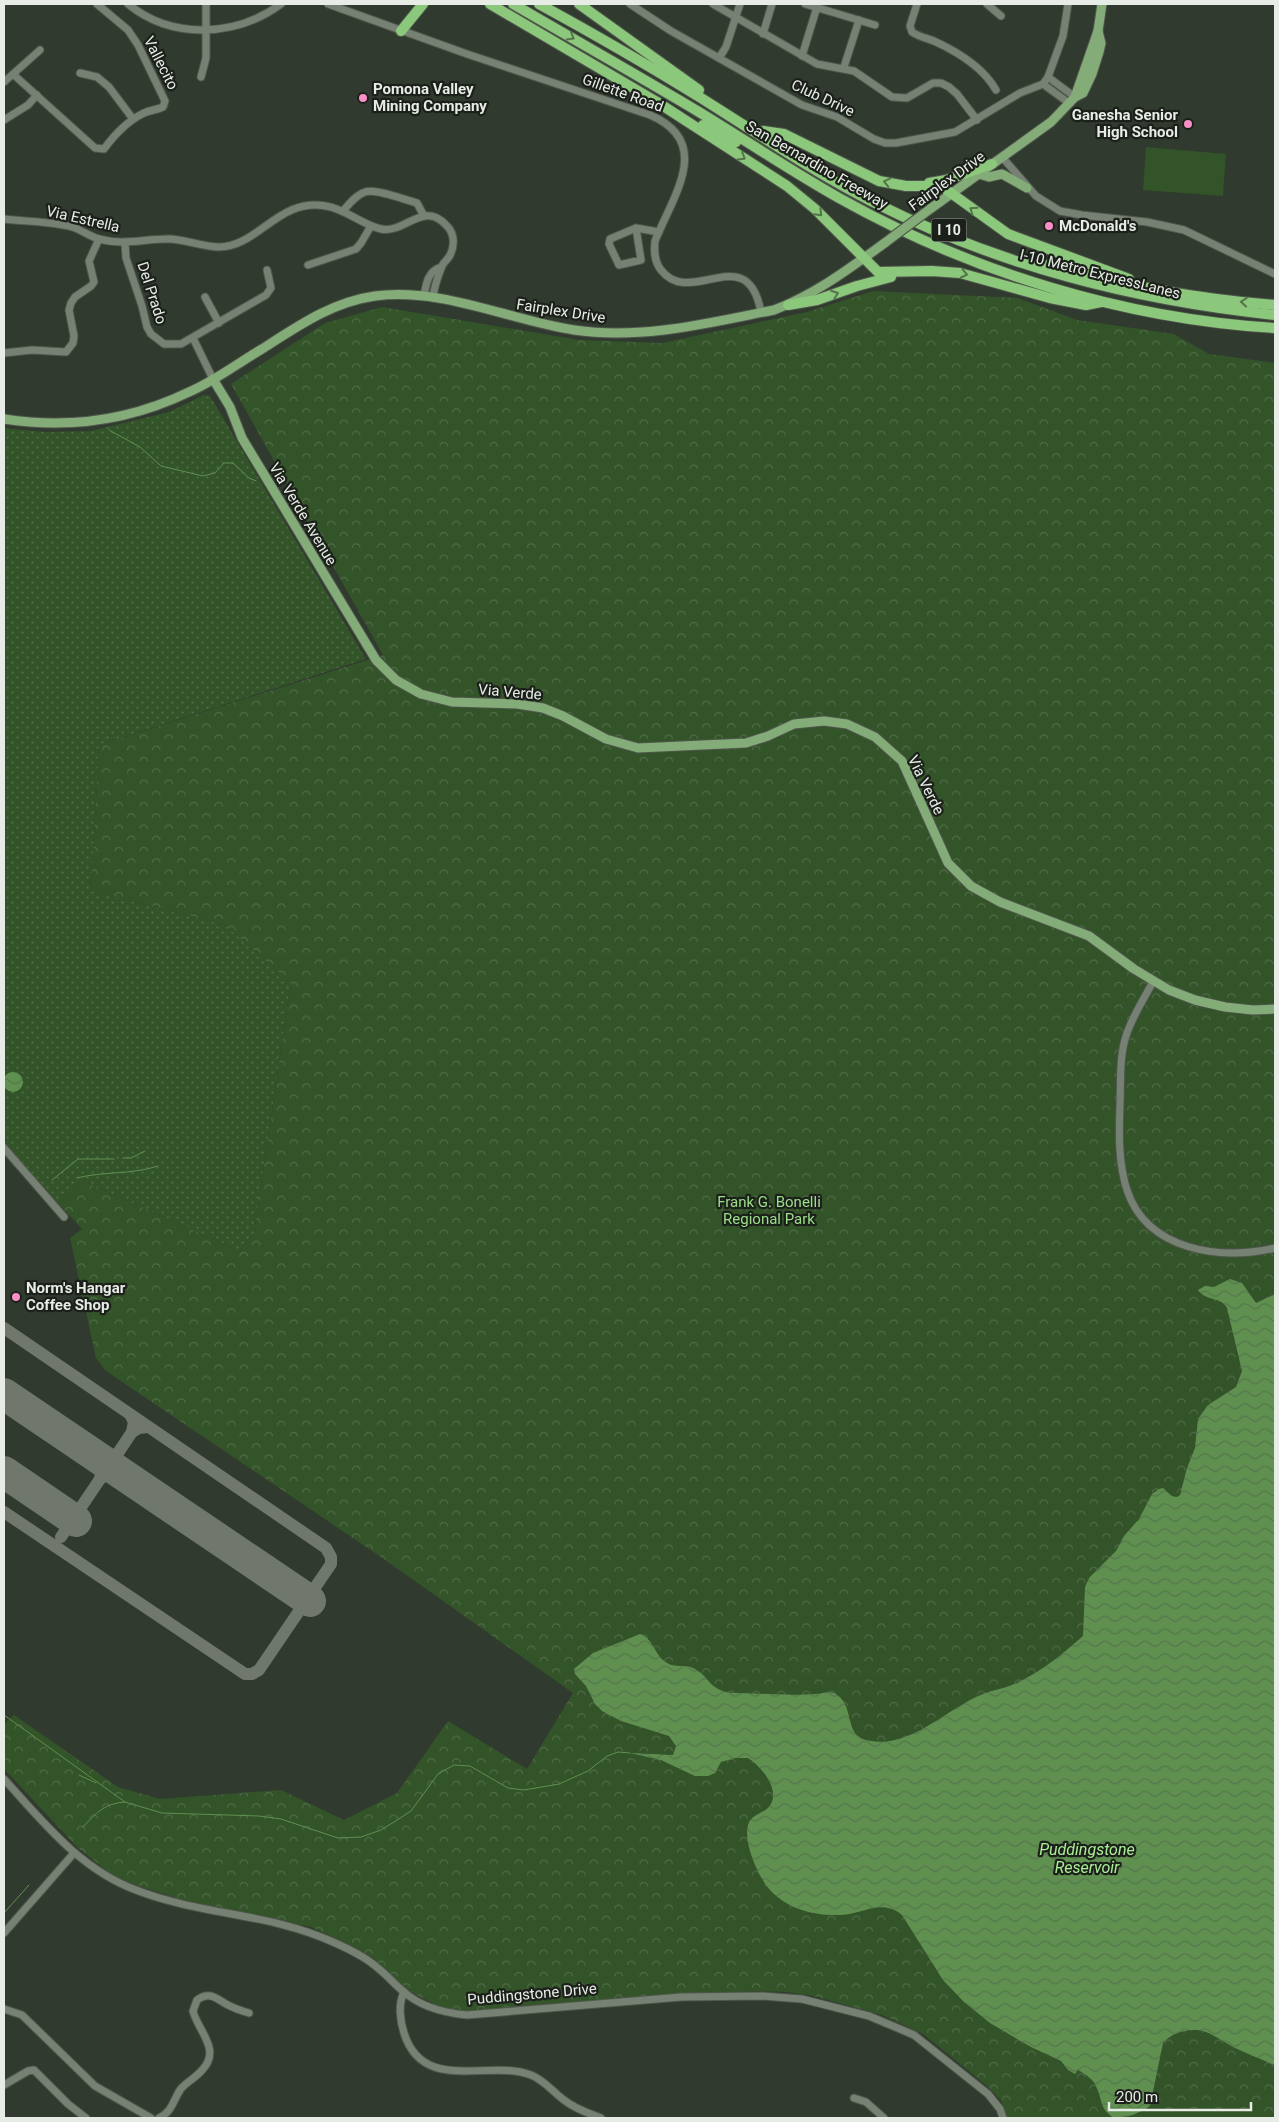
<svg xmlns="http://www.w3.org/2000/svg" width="1279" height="2122" font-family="Roboto,sans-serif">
  <defs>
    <pattern id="grass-dots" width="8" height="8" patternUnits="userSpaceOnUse" patternTransform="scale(1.25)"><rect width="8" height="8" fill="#335329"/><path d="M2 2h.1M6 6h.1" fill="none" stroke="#516c48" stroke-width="1.8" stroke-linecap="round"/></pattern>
    <pattern id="park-crowns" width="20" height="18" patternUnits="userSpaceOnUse" patternTransform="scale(1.25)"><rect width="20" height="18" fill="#335329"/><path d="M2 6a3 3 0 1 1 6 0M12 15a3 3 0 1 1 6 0" fill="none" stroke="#516c48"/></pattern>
    <pattern id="water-waves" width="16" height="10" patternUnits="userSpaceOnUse" patternTransform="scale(1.25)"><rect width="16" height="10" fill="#5f9050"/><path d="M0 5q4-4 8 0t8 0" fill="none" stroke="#56764c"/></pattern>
  </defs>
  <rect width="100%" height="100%" fill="#313a2e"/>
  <polygon fill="url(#grass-dots)" points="204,395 210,396 366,659 99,745 91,891 225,925 291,982 254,1233 240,1251 83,1181 59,1204 4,1143 4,428 45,432 91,431 169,412"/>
  <polygon fill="url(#park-crowns)" points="873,291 1018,298 1077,320 1174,334 1209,354 1275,363 1275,2118 1006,2118 1001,2100 986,2085 923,2034 882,2015 813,1996 787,1992 758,1991 611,1999 468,2012 440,2007 409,1991 373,1958 348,1944 311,1927 183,1900 126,1882 106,1870 78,1848 4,1769 4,1724 14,1715 118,1787 160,1799 281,1790 344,1820 397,1793 448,1721 527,1769 573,1693 381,1557 106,1371 96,1358 70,1238 82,1229 59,1204 83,1181 240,1251 254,1233 291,983 225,925 91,891 99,745 383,655 231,384 325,323 382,307 579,340 662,343 807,312"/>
  <polygon fill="#335329" points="1146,147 1226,154 1223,196 1143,190"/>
  <g fill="url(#water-waves)">
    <circle cx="13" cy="1082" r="10"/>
    <path d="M1230,1279L1242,1283L1256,1303L1275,1294V2065C1261,2059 1247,2054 1233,2047C1224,2042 1214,2035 1206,2032C1192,2027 1172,2032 1163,2043L1150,2106C1140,2113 1127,2118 1114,2118C1099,2108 1103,2101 1096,2086C1093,2079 1085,2074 1078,2070L1075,2074L1068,2070L1061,2061L1031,2047L990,2023L964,2002L943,1980L902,1915C882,1898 863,1914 841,1915C816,1916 789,1910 771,1891C759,1879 743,1843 748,1825C751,1815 761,1814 768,1808C783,1792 762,1767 748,1758H735L721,1762L715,1773L708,1776H695L661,1760L630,1753L673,1755L676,1746L669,1736L621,1721L602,1711L595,1704L586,1686L575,1674L574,1669L593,1653L640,1634C653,1639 654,1652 663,1660C674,1670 683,1663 693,1668C710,1676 708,1690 732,1693C759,1693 788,1696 815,1694C821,1694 829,1691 834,1693C856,1704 843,1735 866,1740C909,1751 947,1708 983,1694C992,1690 1003,1689 1012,1685C1040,1673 1060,1656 1083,1636L1085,1587L1089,1578L1116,1551L1124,1536L1139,1519L1152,1494L1159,1489L1163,1488L1172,1496L1177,1497L1180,1495L1187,1468L1195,1448L1198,1419L1208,1405L1236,1387L1242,1371L1227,1308C1222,1297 1205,1301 1198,1290L1205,1286L1214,1287Z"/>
  </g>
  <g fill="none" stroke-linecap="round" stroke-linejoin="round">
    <g stroke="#5f9050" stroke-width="1">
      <polyline points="109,430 140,447 161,466 203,476 215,473 224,463 233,463 249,478 256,481"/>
      <polyline points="123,1158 131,1158 145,1151"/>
      <path d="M77,1178C103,1171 131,1175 158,1166"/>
      <polyline points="52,1180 78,1159 114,1159"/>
      <polyline points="4,1715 125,1802 162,1813 259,1816 281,1819 338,1838 361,1837 381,1830 394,1822 411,1811 438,1774 454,1765 470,1766 508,1788 524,1790 559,1784 588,1771 607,1756 618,1752 630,1753"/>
      <polyline points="79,1775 96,1783"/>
      <path d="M83,1827C96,1813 105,1803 125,1802"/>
      <polyline points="4,1913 29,1885"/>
    </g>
    <g stroke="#70786e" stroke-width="12">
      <polyline points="4,1328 326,1548 331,1557 331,1564 259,1670 252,1674 245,1674 4,1512"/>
      <polyline points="131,1416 134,1422 132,1432 139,1428 148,1427"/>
      <polyline points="118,1453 132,1432"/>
      <polyline points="97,1457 108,1458 118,1453 117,1464 121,1473 109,1473 100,1479 102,1466 97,1457"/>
      <polyline points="61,1537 100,1479"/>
    </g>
    <g stroke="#70786e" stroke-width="32">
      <polyline points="4,1394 310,1601"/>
      <polyline points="4,1472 76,1521"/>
    </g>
    <defs>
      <g id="minor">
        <path d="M128,4C172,40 236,37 281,4"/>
        <path d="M328,4L467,54L650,115C714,142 673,196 655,241C654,251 654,261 661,270C691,309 747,238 761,312"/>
        <polyline points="630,4 671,31 802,105 837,117 874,139 885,143 896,143 955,132 1020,93 1043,84 1048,77 1063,36 1068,4"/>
        <polyline points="713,4 817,64 854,71 892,97 907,98 933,83 941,83 949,87 957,94 977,120"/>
        <polyline points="805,4 875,25"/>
        <path d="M917,4L910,26L912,32C919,37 927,38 934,41C958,52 983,67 996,90"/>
        <polyline points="987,4 1001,16"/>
        <polyline points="763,34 772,4"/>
        <polyline points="802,56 817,7"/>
        <polyline points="719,58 726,47 740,4"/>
        <polyline points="844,67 859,20"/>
        <polyline points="80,73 97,77 109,87 133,119"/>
        <path d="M14,75L95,148L104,149C115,134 127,121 144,113C150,110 157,110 163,107L165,101L138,45L128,30L97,4"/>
        <polyline points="201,77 206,58 206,4"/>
        <polyline points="1048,77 1075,97"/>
        <polyline points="4,82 40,50"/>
        <polyline points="1043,84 1069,103"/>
        <polyline points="4,120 28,105 37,95"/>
        <polyline points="1002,157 1036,196 1060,211 1082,215 1147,222 1184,230 1275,274"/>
        <path d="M343,211C349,204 356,195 365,192C375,188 405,200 417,203L424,216"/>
        <path d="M4,219C27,222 53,221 75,228C83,231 91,237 99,239C125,246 146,238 171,239C187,240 203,247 219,247C258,247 279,197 326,206C346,209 362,225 381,229C405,234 424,199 447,226C455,234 455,247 449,257C447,260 443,263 442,266C438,276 434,286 433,298"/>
        <polyline points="636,228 641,260 619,265 609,244 610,239 636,228 659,232"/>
        <polyline points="125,243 126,258 142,306 147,327 151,334 164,344 181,344 266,295 271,288 267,270"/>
        <polyline points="308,265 356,249 361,243 371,226"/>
        <path d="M424,296C426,284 428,271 441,267"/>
        <polyline points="205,297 219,323"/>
        <polyline points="193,338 213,379"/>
        <polyline points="4,353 32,350 66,352 73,343 74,336 69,310 71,303 75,297 91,286 94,282 89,261 99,239"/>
        <path d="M1153,982C1143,1000 1132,1017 1126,1036C1119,1058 1121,1081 1120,1104C1119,1133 1118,1162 1127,1190C1147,1251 1222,1261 1275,1248"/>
        <polyline points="4,1148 64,1217"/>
        <path d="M4,1779C43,1822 80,1869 136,1890C200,1915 270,1913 333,1942C349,1949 366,1957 379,1969C388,1976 395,1985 404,1992C421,2007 445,2013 467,2015L681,1997L762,1996L802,1999L869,2016L914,2035L988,2094L1000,2109L1003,2118"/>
        <polyline points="4,1933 74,1853"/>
        <path d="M404,1992C398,2004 400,2021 404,2033C423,2094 488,2059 531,2075C544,2080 553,2092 564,2100C575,2109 588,2113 601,2118"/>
        <polyline points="4,2009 22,2015 95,2086 151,2118"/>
        <polyline points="4,2085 28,2071 34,2070 68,2104 86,2118"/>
        <polyline points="854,2098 866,2102 884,2118"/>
        <path d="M159,2118C172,2112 173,2101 180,2090C186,2082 196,2078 203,2069C221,2049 198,2031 193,2011L197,2000C209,1991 216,1998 226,2004C233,2008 242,2011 249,2013"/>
      </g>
      <g id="major">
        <polyline points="1075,97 1098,31 1102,4"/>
        <polyline points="979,174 989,177 1002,174 1027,188"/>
        <polyline points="930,209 1051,122 1075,97 1083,93 1092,74 1099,52 1101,43 1098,31"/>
        <polyline points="213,379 230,407 242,438 376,660 396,680 421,694 452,702 517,704 543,708 563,716 606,739 638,748 746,743 768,736 794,724 824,721 847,724 875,737 902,761 948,863 971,886 1000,902 1089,936 1134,969 1169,990 1195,1000 1225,1007 1253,1010 1275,1009"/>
        <path d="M4,419C68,429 131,420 189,392C215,381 238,363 262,349C298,326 332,302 375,296C441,287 509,320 574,330C642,340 708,323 774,310C816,294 850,268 886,242"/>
      </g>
      <g id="highway">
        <polyline points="490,4 657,102 787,186 815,209 878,272 932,271 960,273 1050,298 1086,305 1101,302"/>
        <path d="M513,4C575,40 637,75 699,112C745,140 791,171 839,198C971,272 1124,319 1275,328"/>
        <path d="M539,4C594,34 648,65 701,98C757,133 812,171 871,201C1000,266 1133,300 1275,315"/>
        <polyline points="579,4 699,90"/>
        <polyline points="401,31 423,4"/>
        <polyline points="703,125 736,142"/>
        <polyline points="763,131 784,134 879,181 906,186 936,186 944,188 1008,234 1129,279"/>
        <polyline points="929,183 946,180 992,164"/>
        <path d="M1047,265C1122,285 1198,299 1275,305"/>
        <polyline points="788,305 817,300 857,286 891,277"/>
      </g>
    </defs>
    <use href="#minor" stroke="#4f564c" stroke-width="9"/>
    <use href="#major" stroke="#4f564c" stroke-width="11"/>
    <use href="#highway" stroke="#4f564c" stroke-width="12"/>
    <use href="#minor" stroke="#768173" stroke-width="7"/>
    <use href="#major" stroke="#83ac78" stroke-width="9"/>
    <use href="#highway" stroke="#8cc87b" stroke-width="10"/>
    <defs>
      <polyline id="major-bridge" points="886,242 930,209"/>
    </defs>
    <use href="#major-bridge" stroke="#4f564c" stroke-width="11" stroke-linecap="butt"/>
    <use href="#major-bridge" stroke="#83ac78" stroke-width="9"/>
  </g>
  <defs><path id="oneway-chevron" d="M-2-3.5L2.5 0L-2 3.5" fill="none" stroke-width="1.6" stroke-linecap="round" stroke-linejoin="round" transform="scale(1.25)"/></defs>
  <g stroke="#54744a">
    <use href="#oneway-chevron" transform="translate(571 37) rotate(30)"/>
    <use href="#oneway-chevron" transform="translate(742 157) rotate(32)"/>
    <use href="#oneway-chevron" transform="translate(887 182) rotate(-167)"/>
    <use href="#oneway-chevron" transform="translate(973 210) rotate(-145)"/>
    <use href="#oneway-chevron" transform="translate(819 213) rotate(45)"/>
    <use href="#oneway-chevron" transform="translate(964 274) rotate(12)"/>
    <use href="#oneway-chevron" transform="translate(835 294) rotate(-20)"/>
    <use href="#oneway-chevron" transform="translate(1244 302) rotate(-175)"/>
  </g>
  <g fill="#fa8fc6" stroke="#1c201a" stroke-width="2">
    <circle cx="363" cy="98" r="5"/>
    <circle cx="1188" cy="124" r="5"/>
    <circle cx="1049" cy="226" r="5"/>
    <circle cx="16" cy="1297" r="5"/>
  </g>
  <g text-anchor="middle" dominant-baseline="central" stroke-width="4.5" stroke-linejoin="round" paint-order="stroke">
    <rect fill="#1c201a" stroke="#aab0a9" stroke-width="1" x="931.5" y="218.5" width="35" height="23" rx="4"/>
    <g font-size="14" font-weight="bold" fill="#e7ede6">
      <text x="949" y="230">I 10</text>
    </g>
    <g font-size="15" fill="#e7ede6" stroke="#1c201a">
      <text transform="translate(161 63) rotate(63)">Vallecito</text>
      <text transform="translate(623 93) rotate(20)">Gillette Road</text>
      <text transform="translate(823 98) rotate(25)">Club Drive</text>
      <text transform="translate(817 165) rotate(30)">San Bernardino Freeway</text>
      <text transform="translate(947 181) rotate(-36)">Fairplex Drive</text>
      <text transform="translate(83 219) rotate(13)">Via Estrella</text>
      <text transform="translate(1100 274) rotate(14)">I-10 Metro ExpressLanes</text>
      <text transform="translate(152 293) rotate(72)">Del Prado</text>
      <text transform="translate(561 311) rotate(9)">Fairplex Drive</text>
      <text transform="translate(303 514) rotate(59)">Via Verde Avenue</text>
      <text transform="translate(510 692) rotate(5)">Via Verde</text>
      <text transform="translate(926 785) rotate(64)">Via Verde</text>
      <text transform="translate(532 1994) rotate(-5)">Puddingstone Drive</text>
    </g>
    <g font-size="15" font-weight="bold" fill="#e7ede6" stroke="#1c201a" text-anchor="start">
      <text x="373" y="89">Pomona Valley<tspan x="373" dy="17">Mining Company</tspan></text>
      <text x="1178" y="115" text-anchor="end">Ganesha Senior<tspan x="1178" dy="17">High School</tspan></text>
      <text x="1059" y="226">McDonald's</text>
      <text x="26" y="1288">Norm's Hangar<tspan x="26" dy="17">Coffee Shop</tspan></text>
    </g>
    <g font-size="15" fill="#9bde87" stroke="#1c201a">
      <text x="769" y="1202">Frank G. Bonelli<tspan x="769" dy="17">Regional Park</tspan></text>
    </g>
    <g font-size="16" font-style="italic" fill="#aaee96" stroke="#1c201a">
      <text x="1087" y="1849">Puddingstone<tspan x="1087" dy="18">Reservoir</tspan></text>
    </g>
  </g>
  <rect width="1279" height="2122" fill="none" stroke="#e7ede6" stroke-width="10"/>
  <path d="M1109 2102v8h142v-8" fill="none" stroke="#e7ede6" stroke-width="2.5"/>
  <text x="1116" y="2102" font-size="15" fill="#e7ede6" stroke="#1c201a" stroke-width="4" paint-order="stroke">200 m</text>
</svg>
